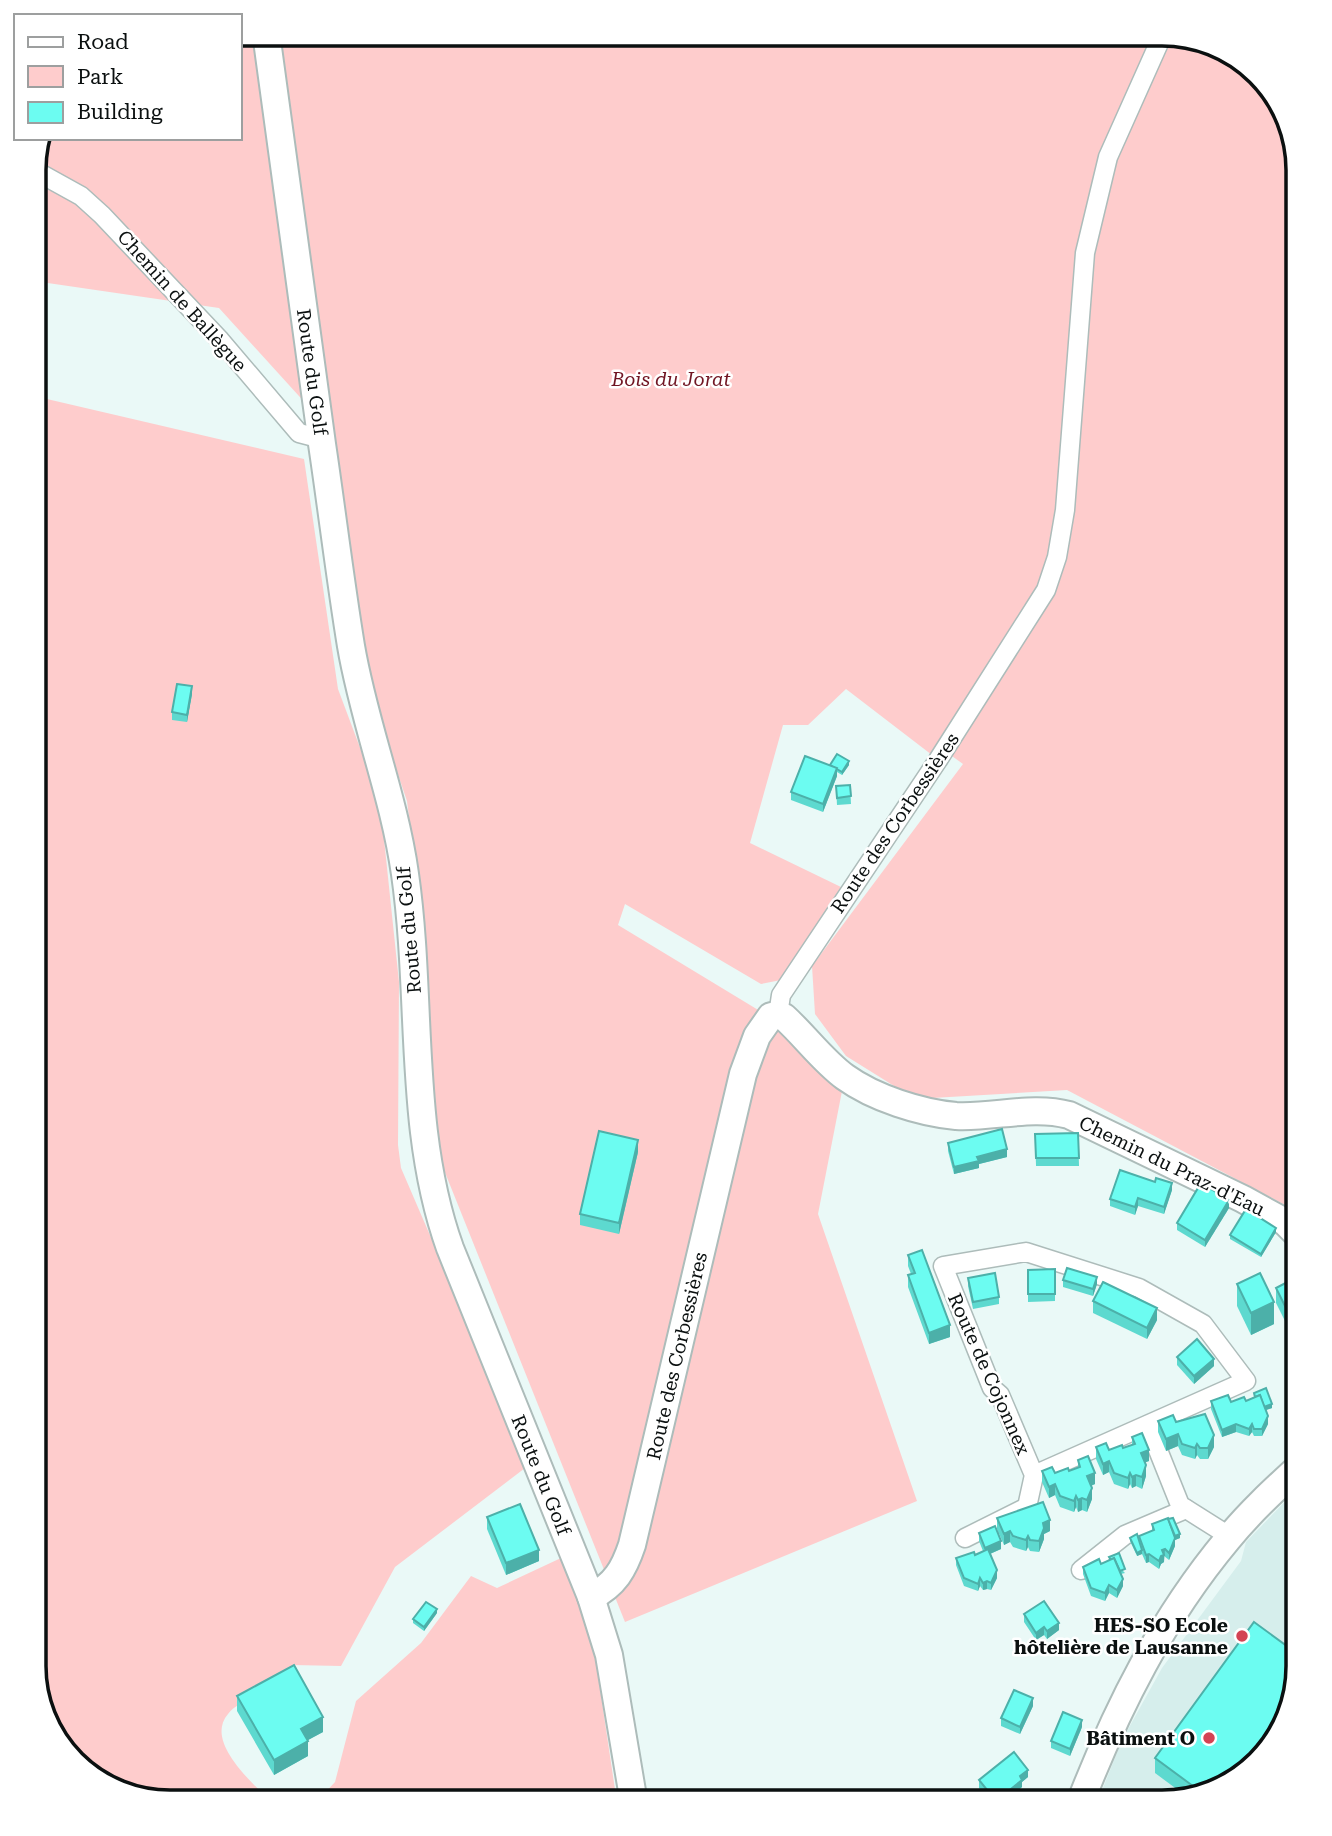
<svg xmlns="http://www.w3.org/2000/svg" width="1332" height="1836" font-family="'Roboto Serif',serif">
  <rect width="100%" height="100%" fill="#eaf9f7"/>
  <polygon fill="#d6eeec" points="1299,1487 1299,1667 1231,1784 1163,1803 1097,1803 1122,1740 1162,1668 1241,1561 1246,1542"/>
  <g fill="#fecccc">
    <polygon points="240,33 1171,34 1231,52 1280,101 1299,170 1299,1214 1293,1209 1067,1090 915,1099 846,1056 815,1014 812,966 963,764 938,746 932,755 846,689 808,725 783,725 750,843 841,887 781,980 761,984 625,904 618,925 773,1019 843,1086 818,1214 917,1501 625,1622 434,1145 429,981 407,801 367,683 328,428 219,308 34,281 34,160 40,138 240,138"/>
    <path d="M34,396L304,459L338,689L380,801L399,982L398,1145L401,1168L529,1465L395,1567L341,1666L293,1665C285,1672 278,1681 269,1687C257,1697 237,1702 228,1714C204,1742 253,1783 272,1803L161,1802L101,1784L52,1735L33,1666Z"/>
    <polygon points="561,1558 592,1635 617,1803 305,1803 322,1796 335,1782 356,1701 421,1643 471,1576 497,1588"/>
  </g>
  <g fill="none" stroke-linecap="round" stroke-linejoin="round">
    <defs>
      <g id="street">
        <polyline points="34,170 81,196 102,215 220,340 299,433 322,439"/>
        <polyline points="778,1015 781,995 938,760 1046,590 1057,557 1065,510 1085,253 1108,157 1163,34"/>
        <polyline points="1148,1425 1180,1505 1229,1536"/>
        <polyline points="965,1538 1027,1507 1034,1475 1246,1381 1203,1324 1139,1288 1026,1252 943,1266 992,1388 1000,1395 1034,1475"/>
        <polyline points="1081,1570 1125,1535 1186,1509"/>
      </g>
      <g id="secondary">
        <path d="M266,33C284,170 303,307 322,444C332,511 340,579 351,646C364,723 394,796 405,874C423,999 407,1128 450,1248L591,1597L609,1655L634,1803"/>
        <path d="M591,1597C615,1585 624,1569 632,1545L743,1074L757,1036L771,1016L778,1015L784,1017C805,1036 823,1061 845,1077C874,1098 921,1113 956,1116C994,1118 1032,1105 1069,1115L1243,1199L1285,1222L1299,1236"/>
        <path d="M1080,1803C1117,1708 1162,1618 1228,1539C1249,1513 1274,1490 1299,1467"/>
      </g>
    </defs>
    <use href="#street" stroke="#adbcba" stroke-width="21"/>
    <use href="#secondary" stroke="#adbcba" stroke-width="30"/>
    <use href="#street" stroke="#fff" stroke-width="18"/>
    <use href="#secondary" stroke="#fff" stroke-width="26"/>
  </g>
  <g fill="#5dd9cf">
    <polygon points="192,694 187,722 172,720 172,712"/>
    <polygon points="830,765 849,765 842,775 837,772 837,776 823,812 791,800 791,792 830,766"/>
    <polygon points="850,785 851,804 837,805 836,786"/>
    <polygon points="1299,882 1299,911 1294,910 1294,899"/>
    <polygon points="1078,1133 1079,1166 1036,1166 1035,1134"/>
    <polygon points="948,1143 1007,1157 979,1164 979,1168 954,1174 948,1151"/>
    <polygon points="638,1152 619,1234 580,1225 580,1214"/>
    <polygon points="1172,1190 1164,1214 1138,1206 1135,1215 1110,1206 1110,1199"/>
    <polygon points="1229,1208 1205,1247 1177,1230 1177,1223"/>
    <polygon points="1276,1232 1261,1257 1230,1239 1230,1235"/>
    <polygon points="908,1255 950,1337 929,1344 908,1287 908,1275 911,1274 908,1266"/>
    <polygon points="1055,1269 1055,1301 1028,1302 1028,1270"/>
    <polygon points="1299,1276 1299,1331 1292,1335 1276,1303 1276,1288"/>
    <polygon points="968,1278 999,1297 999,1304 973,1309 968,1286"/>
    <polygon points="1063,1280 1097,1284 1093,1296 1063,1287"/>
    <polygon points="1237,1284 1274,1324 1251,1335 1237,1306"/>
    <polygon points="1093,1301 1157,1320 1147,1339 1093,1313"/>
    <polygon points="1177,1357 1214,1366 1194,1384 1177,1365"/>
    <polygon points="1254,1393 1272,1408 1266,1410 1268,1424 1262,1436 1254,1436 1252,1432 1249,1436 1236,1432 1222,1437 1211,1409 1211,1401 1231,1402 1246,1401 1254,1397"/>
    <polygon points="1158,1421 1176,1422 1214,1447 1208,1459 1200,1459 1197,1455 1195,1459 1182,1455 1178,1446 1166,1451 1158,1432"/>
    <polygon points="1132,1437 1149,1461 1145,1462 1146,1476 1142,1489 1136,1486 1132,1488 1130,1484 1128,1489 1114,1484 1109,1472 1103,1475 1096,1459 1096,1447 1109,1450 1123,1448 1132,1445"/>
    <polygon points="1078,1460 1095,1484 1091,1486 1092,1499 1087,1512 1082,1510 1078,1512 1076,1507 1074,1512 1060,1507 1055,1495 1049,1498 1042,1482 1042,1471 1055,1473 1069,1471 1078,1468"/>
    <polygon points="487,1517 539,1561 506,1575 487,1529"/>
    <polygon points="997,1518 1050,1531 1044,1534 1044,1539 1039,1552 1030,1551 1028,1547 1026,1551 1013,1547 1010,1542 1004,1545 997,1529"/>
    <polygon points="1152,1524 1180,1538 1175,1540 1175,1546 1169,1560 1164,1556 1164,1562 1161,1564 1159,1569 1149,1562 1146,1563 1142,1554 1137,1556 1130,1541 1130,1538 1139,1538 1152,1531"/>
    <polygon points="979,1533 1001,1549 990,1554 997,1578 991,1590 987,1589 983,1590 980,1586 978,1591 964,1586 956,1565 956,1558 975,1555 983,1551 979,1541"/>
    <polygon points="1109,1557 1125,1573 1121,1574 1123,1586 1117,1598 1109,1593 1105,1601 1091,1596 1083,1574 1083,1567 1101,1564 1109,1560"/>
    <polygon points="437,1613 424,1631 413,1623 413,1619"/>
    <polygon points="1024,1614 1059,1630 1047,1639 1044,1635 1036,1640 1024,1622"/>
    <polygon points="1291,1649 1231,1784 1186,1796 1155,1773 1155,1758"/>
    <polygon points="237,1696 323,1732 307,1740 308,1756 274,1775 237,1711"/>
    <polygon points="1033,1706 1020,1734 1001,1726 1001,1718"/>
    <polygon points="1082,1727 1070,1756 1051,1748 1051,1741"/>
    <polygon points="1028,1777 1022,1782 1022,1787 1003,1803 991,1803 979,1788 979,1780"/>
  </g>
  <g fill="#4cb0a9">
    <polygon points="192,686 192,694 187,722 187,715"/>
    <polygon points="849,761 849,765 842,775 842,772"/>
    <polygon points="837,768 837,776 823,812 823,804"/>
    <polygon points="638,1140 638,1152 619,1234 619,1223"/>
    <polygon points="1007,1149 1007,1157 979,1164 979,1168 954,1174 954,1167 977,1157"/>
    <polygon points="1172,1183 1172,1190 1164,1214 1164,1207"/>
    <polygon points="1138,1198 1138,1206 1135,1215 1135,1207"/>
    <polygon points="1229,1200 1229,1208 1205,1247 1205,1240"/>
    <polygon points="1276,1228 1276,1232 1261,1257 1261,1254"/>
    <polygon points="1097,1277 1097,1284 1093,1296 1093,1289"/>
    <polygon points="1274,1302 1274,1324 1251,1335 1251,1313"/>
    <polygon points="1157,1308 1157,1320 1147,1339 1147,1328"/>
    <polygon points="1299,1316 1299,1331 1292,1335 1292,1320"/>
    <polygon points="950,1325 950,1337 929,1344 929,1333"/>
    <polygon points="1214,1359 1214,1366 1194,1384 1194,1376"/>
    <polygon points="1272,1404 1272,1408 1263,1411 1263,1408"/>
    <polygon points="1268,1416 1268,1424 1262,1436 1262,1429"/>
    <polygon points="1236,1424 1236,1432 1222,1437 1222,1430"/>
    <polygon points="1252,1424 1252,1432 1249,1436 1249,1429"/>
    <polygon points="1178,1434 1178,1446 1166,1451 1166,1439"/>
    <polygon points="1214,1435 1214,1447 1208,1459 1208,1448"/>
    <polygon points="1197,1444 1197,1455 1195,1459 1195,1448"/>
    <polygon points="1149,1450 1149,1461 1141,1464 1141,1453"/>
    <polygon points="1109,1461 1109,1472 1103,1475 1103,1464"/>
    <polygon points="1146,1465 1146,1476 1142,1489 1142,1477"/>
    <polygon points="1095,1473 1095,1484 1087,1487 1087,1476"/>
    <polygon points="1130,1473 1130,1484 1128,1489 1128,1478"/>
    <polygon points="1136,1475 1136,1486 1132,1488 1132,1477"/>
    <polygon points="1055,1484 1055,1495 1049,1498 1049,1487"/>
    <polygon points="1092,1488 1092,1499 1087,1512 1087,1500"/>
    <polygon points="1076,1496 1076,1507 1074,1512 1074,1501"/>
    <polygon points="1082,1498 1082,1510 1078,1512 1078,1500"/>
    <polygon points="1050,1520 1050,1531 1044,1534 1044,1539 1039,1552 1039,1541 1043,1523"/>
    <polygon points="1010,1531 1010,1542 1004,1545 1004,1534"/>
    <polygon points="1180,1534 1180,1538 1175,1540 1175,1546 1169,1560 1169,1553 1173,1537"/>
    <polygon points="1028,1536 1028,1547 1026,1551 1026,1540"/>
    <polygon points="1001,1541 1001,1549 985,1556 985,1548"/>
    <polygon points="1165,1549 1164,1562 1161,1564 1159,1569 1159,1561 1162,1550"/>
    <polygon points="539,1550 539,1561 506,1575 506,1563"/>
    <polygon points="1142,1550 1142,1554 1137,1556 1137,1553"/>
    <polygon points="1149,1554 1149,1562 1146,1563 1146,1555"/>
    <polygon points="997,1570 997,1578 991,1590 991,1583"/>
    <polygon points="980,1578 980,1586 978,1591 978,1584"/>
    <polygon points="1123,1579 1123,1586 1117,1598 1117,1590"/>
    <polygon points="987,1581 987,1589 983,1590 983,1583"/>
    <polygon points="1109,1585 1109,1593 1105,1601 1105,1593"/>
    <polygon points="437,1609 437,1613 424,1631 424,1627"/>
    <polygon points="1059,1623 1059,1630 1047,1639 1047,1631"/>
    <polygon points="1044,1627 1044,1635 1036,1640 1036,1633"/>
    <polygon points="1033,1698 1033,1706 1020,1734 1020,1727"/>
    <polygon points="323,1717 323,1732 301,1744 301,1729"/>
    <polygon points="1082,1720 1082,1727 1070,1756 1070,1749"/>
    <polygon points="308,1741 308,1756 274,1775 274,1760"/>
    <polygon points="1028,1770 1028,1777 1022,1782 1022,1787 1003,1803 996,1803 996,1801 1020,1776"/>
  </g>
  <g fill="#6cfcf1" stroke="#4cb0a9" stroke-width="2">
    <polygon points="177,684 192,686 187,715 172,712"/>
    <polygon points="837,754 849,761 842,772 830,765"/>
    <polygon points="805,756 837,768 823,804 791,792"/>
    <polygon points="850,785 851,796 837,798 836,786"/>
    <polygon points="1299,882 1299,900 1294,899"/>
    <polygon points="1002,1129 1007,1149 977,1157 979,1161 954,1167 948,1143"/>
    <polygon points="599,1131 638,1140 619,1223 580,1214"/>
    <polygon points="1078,1133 1079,1158 1036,1158 1035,1134"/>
    <polygon points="1120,1170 1155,1182 1156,1178 1172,1183 1164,1207 1138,1198 1135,1207 1110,1199"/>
    <polygon points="1201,1183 1229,1200 1205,1240 1177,1223"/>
    <polygon points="1246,1209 1276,1228 1261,1254 1230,1235"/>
    <polygon points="922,1250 950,1325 929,1333 908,1275 915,1273 908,1255"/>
    <polygon points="1067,1268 1097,1277 1093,1289 1063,1280"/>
    <polygon points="1055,1269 1055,1294 1028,1294 1028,1270"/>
    <polygon points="995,1273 999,1297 973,1302 968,1278"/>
    <polygon points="1260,1273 1274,1302 1251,1313 1237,1284"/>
    <polygon points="1299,1276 1299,1316 1292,1320 1276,1288"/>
    <polygon points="1103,1282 1157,1308 1147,1328 1093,1301"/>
    <polygon points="1197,1339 1214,1359 1194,1376 1177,1357"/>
    <polygon points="1266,1388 1272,1404 1264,1407 1260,1395 1255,1397 1254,1393"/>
    <polygon points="1228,1395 1231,1402 1244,1397 1246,1401 1260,1395 1268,1416 1262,1429 1254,1429 1252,1424 1249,1429 1236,1424 1222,1430 1211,1401"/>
    <polygon points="1205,1414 1214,1435 1208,1448 1200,1448 1197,1444 1195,1448 1182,1444 1178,1434 1166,1439 1158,1421 1173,1415 1176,1422"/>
    <polygon points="1142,1433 1149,1450 1141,1453 1146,1465 1142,1477 1136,1475 1132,1477 1130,1473 1128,1478 1114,1473 1109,1461 1103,1464 1096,1447 1106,1443 1109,1450 1122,1445 1123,1448 1135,1444 1132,1437"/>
    <polygon points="1088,1456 1095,1473 1087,1476 1092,1488 1087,1500 1082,1498 1078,1500 1076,1496 1074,1501 1060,1496 1055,1484 1049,1487 1042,1471 1052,1467 1055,1473 1068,1468 1069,1471 1080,1467 1078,1460"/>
    <polygon points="1043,1502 1050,1520 1043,1523 1044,1528 1039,1541 1030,1540 1028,1536 1026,1540 1013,1536 1010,1531 1004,1534 997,1518"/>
    <polygon points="520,1504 539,1550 506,1563 487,1517"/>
    <polygon points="1168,1518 1175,1538 1169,1553 1165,1549 1162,1550 1164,1555 1161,1556 1159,1561 1149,1554 1146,1555 1139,1536 1154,1530 1152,1524"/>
    <polygon points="1173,1518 1180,1534 1175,1536 1168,1519"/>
    <polygon points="995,1526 1001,1541 985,1548 979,1533"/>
    <polygon points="1137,1534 1142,1550 1137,1553 1130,1538"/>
    <polygon points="988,1549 997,1570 991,1583 987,1581 983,1583 980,1578 978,1584 964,1578 956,1558 974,1552 975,1555"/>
    <polygon points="1119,1553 1125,1569 1120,1571 1114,1558 1111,1560 1109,1557"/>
    <polygon points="1114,1558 1123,1579 1117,1590 1109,1585 1105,1593 1091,1588 1083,1567 1099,1559 1101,1564"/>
    <polygon points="1044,1601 1059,1623 1047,1631 1044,1627 1036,1633 1024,1614"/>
    <polygon points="426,1602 437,1609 424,1627 413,1619"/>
    <polygon points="1254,1622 1291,1649 1299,1638 1299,1667 1281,1734 1231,1784 1201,1792 1155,1758"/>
    <polygon points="294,1665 323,1717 301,1729 308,1741 274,1760 237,1696"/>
    <polygon points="1014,1690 1033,1698 1020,1727 1001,1718"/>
    <polygon points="1063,1712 1082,1720 1070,1749 1051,1741"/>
    <polygon points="1014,1752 1028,1770 1020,1776 1022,1780 996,1801 979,1780"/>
  </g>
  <g fill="#d34354" stroke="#fff" stroke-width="2.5">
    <circle cx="1242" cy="1636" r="7"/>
    <circle cx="1209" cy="1738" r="7"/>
  </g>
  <g text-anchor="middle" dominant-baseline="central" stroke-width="5" stroke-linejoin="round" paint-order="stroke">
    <g font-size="19" fill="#0b1010" stroke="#fff">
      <text transform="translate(182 301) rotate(48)">Chemin de Ballègue</text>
      <text transform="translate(312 372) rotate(82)">Route du Golf</text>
      <text transform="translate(895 823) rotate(-56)">Route des Corbessières</text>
      <text transform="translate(409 930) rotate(-95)">Route du Golf</text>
      <text transform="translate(1172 1166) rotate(26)">Chemin du Praz-d'Eau</text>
      <text transform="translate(677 1356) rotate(-77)">Route des Corbessières</text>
      <text transform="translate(989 1374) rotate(66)">Route de Cojonnex</text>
      <text transform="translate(541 1475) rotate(68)">Route du Golf</text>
    </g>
    <g font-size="19" font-style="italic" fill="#701523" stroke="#fff">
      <text x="671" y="379">Bois du Jorat</text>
    </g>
    <g font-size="19" font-weight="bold" fill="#0b1010" stroke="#fff" text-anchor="end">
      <text x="1228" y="1625">HES-SO Ecole<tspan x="1228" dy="22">hôtelière de Lausanne</tspan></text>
      <text x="1195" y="1738">Bâtiment O</text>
    </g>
  </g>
  <path d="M0 0H1332V1836H0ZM170 46H1162A124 124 0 0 1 1286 170V1666A124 124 0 0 1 1162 1790H170A124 124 0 0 1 46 1666V170A124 124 0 0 1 170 46Z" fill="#fff" fill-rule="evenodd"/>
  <path fill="none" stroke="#0b1010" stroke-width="3.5" d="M170 46H1162A124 124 0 0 1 1286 170V1666A124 124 0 0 1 1162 1790H170A124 124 0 0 1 46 1666V170A124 124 0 0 1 170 46Z"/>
  <rect x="14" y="14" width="228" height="126" fill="#ffffff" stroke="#9d9f9f" stroke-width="2"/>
  <rect x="28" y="37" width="35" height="10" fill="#ffffff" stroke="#9d9f9f" stroke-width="2"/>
  <text x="77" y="49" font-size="21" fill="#0b1010">Road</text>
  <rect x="28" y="66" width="35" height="21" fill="#fecccc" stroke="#9d9f9f" stroke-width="2"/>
  <text x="77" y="84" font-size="21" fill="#0b1010">Park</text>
  <rect x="28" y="102" width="35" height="21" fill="#6cfcf1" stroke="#9d9f9f" stroke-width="2"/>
  <text x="77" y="119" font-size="21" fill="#0b1010">Building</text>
</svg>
